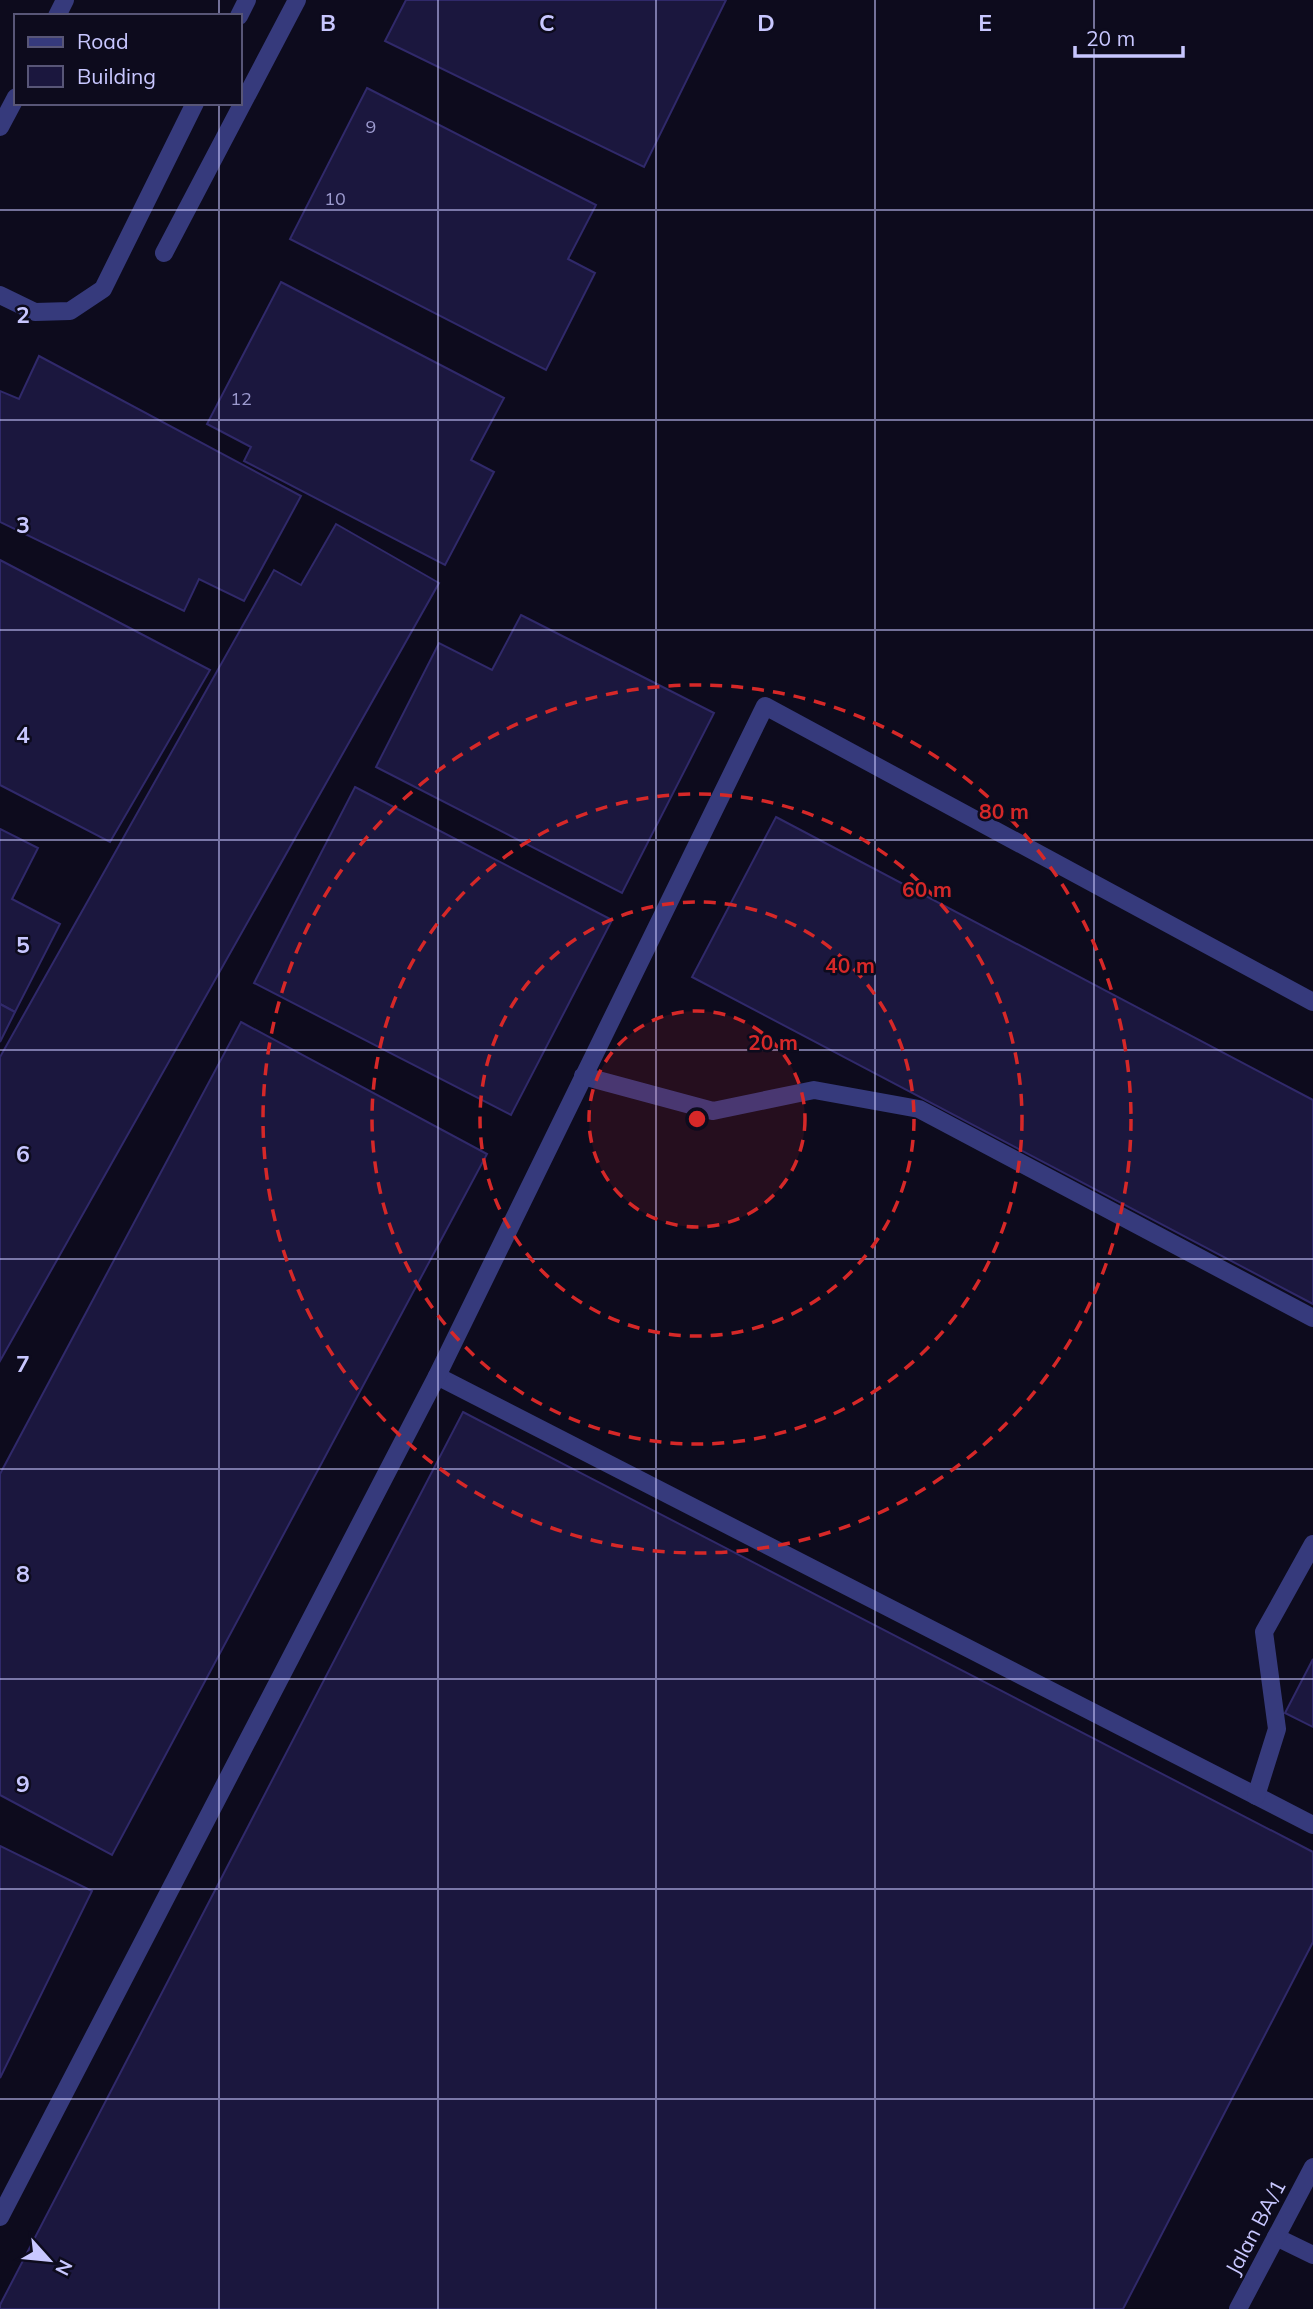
<svg xmlns="http://www.w3.org/2000/svg" width="1313" height="2309" font-family="Mulish,sans-serif">
  <rect width="100%" height="100%" fill="#0d0b1d"/>
  <g fill="#1b173e" stroke="#30296a" stroke-width="2">
    <polygon points="406,0 726,0 644,167 385,41"/>
    <polygon points="367,88 596,205 568,259 595,273 546,370 290,239"/>
    <polygon points="281,282 504,398 471,460 494,472 445,565 244,461 251,447 207,424"/>
    <polygon points="39,356 301,496 244,601 199,579 184,611 0,522 0,391 19,399"/>
    <polygon points="336,524 439,583 0,1361 0,1057 274,570 301,585"/>
    <polygon points="0,560 210,670 110,842 0,785"/>
    <polygon points="521,615 714,713 622,893 376,767 439,643 492,670"/>
    <polygon points="355,787 612,920 511,1115 254,983"/>
    <polygon points="776,817 1313,1100 1313,1304 692,977"/>
    <polygon points="0,829 38,848 12,899 60,924 15,1012 0,1004"/>
    <polygon points="0,1004 15,1012 0,1042"/>
    <polygon points="241,1022 487,1154 112,1855 0,1795 0,1474"/>
    <polygon points="463,1412 1313,1852 1313,1942 1123,2309 0,2309 0,2305"/>
    <polygon points="1313,1659 1313,1727 1285,1713"/>
    <polygon points="0,1846 92,1891 0,2078"/>
  </g>
  <g fill="none" stroke-linecap="round" stroke-linejoin="round">
    <g stroke="#363a7c" stroke-width="18">
      <polyline points="57,16 65,0"/>
      <polyline points="239,16 247,0"/>
      <polyline points="0,127 16,97"/>
      <polyline points="164,253 297,0"/>
      <polyline points="0,295 35,312 70,311 103,289 195,103"/>
      <polyline points="583,1076 713,1111 814,1090 919,1109 1313,1318"/>
      <polyline points="437,1376 1313,1825"/>
      <polyline points="1256,1796 1277,1729 1264,1632 1313,1544"/>
      <polyline points="0,2217 437,1376 765,706 1313,1002"/>
      <polyline points="1276,2237 1313,2255"/>
      <polyline points="1238,2309 1313,2167"/>
    </g>
  </g>
  <path fill="none" stroke="#c8c7ff" stroke-width="2" stroke-opacity="0.55" d="M219,0V16M438,0V2309M656,0V2309M875,0V2309M1094,0V2309M219,103V2309M0,210H1313M0,420H1313M0,630H1313M0,840H1313M0,1050H1313M0,1259H1313M0,1469H1313M0,1679H1313M0,1889H1313M0,2099H1313"/>
  <circle cx="697" cy="1119" r="108" fill="#d62828" fill-opacity=".12"/>
  <g fill="none" stroke="#d62828" stroke-width="3.5" stroke-dasharray="12 9">
    <circle cx="697" cy="1119" r="108"/>
    <circle cx="697" cy="1119" r="217"/>
    <circle cx="697" cy="1119" r="325"/>
    <circle cx="697" cy="1119" r="434"/>
  </g>
  <g text-anchor="middle" dominant-baseline="central" stroke-width="5" stroke-linejoin="round" paint-order="stroke">
    <g font-size="18" fill="#9d9bcf">
      <text x="371" y="126">9</text>
      <text x="335" y="198">10</text>
      <text x="241" y="398">12</text>
    </g>
    <g font-size="21" fill="#c8c7ff" stroke="#0d0b1d">
      <text transform="translate(1255 2227) rotate(-62)">Jalan BA/1</text>
    </g>
  </g>
  <g font-size="23" text-anchor="middle" font-weight="bold" fill="#c8c7ff" stroke="#0d0b1d" stroke-width="5" stroke-linejoin="round" paint-order="stroke">
    <text x="328" y="31">B</text>
    <text x="547" y="31">C</text>
    <text x="766" y="31">D</text>
    <text x="985" y="31">E</text>
    <text x="23" y="323">2</text>
    <text x="23" y="533">3</text>
    <text x="23" y="743">4</text>
    <text x="23" y="953">5</text>
    <text x="23" y="1162">6</text>
    <text x="23" y="1372">7</text>
    <text x="23" y="1582">8</text>
    <text x="23" y="1792">9</text>
  </g>
  <circle cx="697" cy="1119" r="10" fill="#d62828" stroke="#0d0b1d" stroke-width="3.5"/>
  <g font-size="21" text-anchor="middle" font-weight="bold" fill="#d62828" stroke="#0d0b1d" stroke-width="5" stroke-linejoin="round" paint-order="stroke">
    <text x="1004" y="819">80 m</text>
    <text x="927" y="897">60 m</text>
    <text x="850" y="973">40 m</text>
    <text x="773" y="1050">20 m</text>
  </g>
  <rect x="14" y="14" width="228" height="91" fill="#0d0b1d" stroke="#585677" stroke-width="2"/>
  <rect x="28" y="37" width="35" height="10" fill="#363a7c" stroke="#585677" stroke-width="2"/>
  <text x="77" y="49" font-size="21" fill="#c8c7ff">Road</text>
  <rect x="28" y="66" width="35" height="21" fill="#1b173e" stroke="#585677" stroke-width="2"/>
  <text x="77" y="84" font-size="21" fill="#c8c7ff">Building</text>
  <g transform="translate(49 2260) rotate(117)" stroke="#0d0b1d" stroke-width="5" paint-order="stroke">
  <path d="M0-5L12 26L0 18L-12 26Z" fill="#c8c7ff"/>
  <text y="-10" font-size="19" font-weight="bold" text-anchor="middle" fill="#c8c7ff">N</text>
  </g>
  <path d="M1075 46v10h108v-10" fill="none" stroke="#c8c7ff" stroke-width="3.5"/>
  <text x="1086" y="46" font-size="21" fill="#c8c7ff" stroke="#0d0b1d" stroke-width="5" paint-order="stroke">20 m</text>
</svg>
